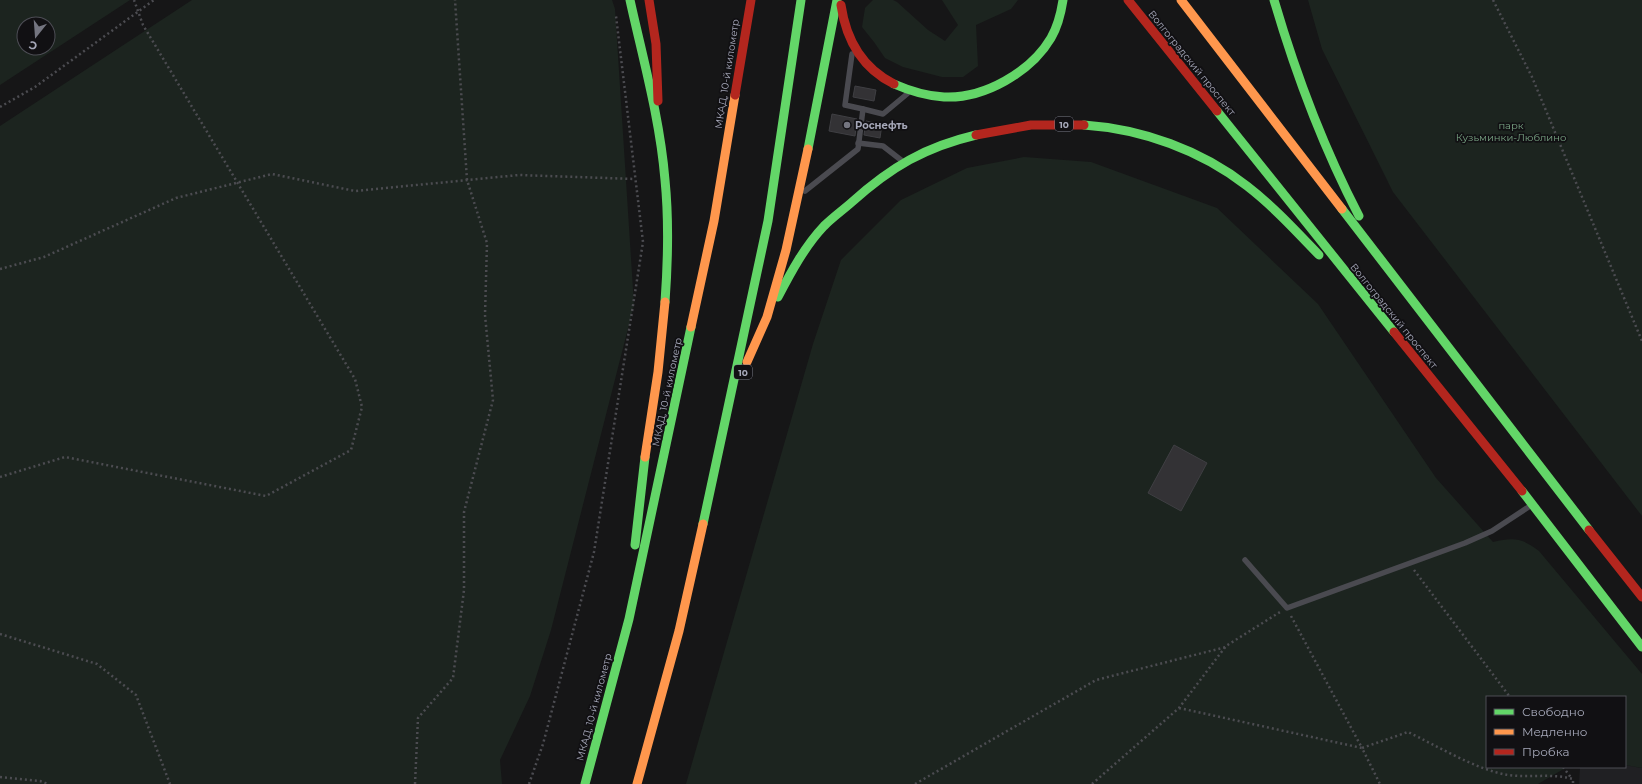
<svg xmlns="http://www.w3.org/2000/svg" width="1642" height="784" font-family="Montserrat,sans-serif">
  <rect width="100%" height="100%" fill="#161617"/>
  <polygon fill="#202023" points="1625,765 1642,768 1642,784 1579,784 1580,767 1625,767"/>
  <g fill="#1c241f" fill-rule="evenodd">
    <path d="M0,0H130L0,85ZM24,24H48V48H24Z"/>
    <polygon points="192,0 612,0 615,9 634,305 551,630 530,696 500,760 502,784 0,784 0,126"/>
    <polygon points="873,0 893,0 897,2 928,30 945,41 958,25 942,0 1018,0 1011,9 976,25 978,66 963,77 942,77 903,67 885,58 874,42 862,27 865,8"/>
    <polygon points="1308,0 1642,0 1642,516 1393,192 1322,49"/>
    <path d="M1024,157L1091,162L1217,208L1318,304L1436,478L1493,542C1514,537 1522,538 1539,551L1642,674V768L1625,765V697H1487V767H1567L1538,784H686L813,344L841,260L901,200L967,168Z"/>
  </g>
  <g fill="#333235" stroke="#3f3f43">
    <polygon points="855,86 876,90 874,101 853,97"/>
    <polygon points="832,114 857,119 855,136 829,131"/>
    <polygon points="866,121 882,124 880,138 864,135"/>
    <polygon points="1174,445 1207,463 1181,511 1148,493"/>
  </g>
  <g fill="none" stroke-linecap="round" stroke-linejoin="round">
    <g stroke="#4c4c51" stroke-width="2.5" stroke-dasharray="2 3" stroke-linecap="butt">
      <polyline points="1493,0 1532,77 1642,341"/>
      <polyline points="0,107 35,87 154,0"/>
      <polyline points="0,269 44,257 176,198 272,174 355,191 519,175 635,179"/>
      <polyline points="0,477 65,457 266,496 351,450 362,407 355,379 143,25 134,0"/>
      <polyline points="1414,570 1510,697"/>
      <path d="M1291,616L1362,748L1408,732C1437,746 1477,770 1508,775C1530,778 1551,773 1573,779V784"/>
      <polyline points="0,634 97,664 136,695 170,784"/>
      <polyline points="1179,708 1362,748 1380,784"/>
      <polyline points="1563,767 1572,779"/>
      <polyline points="0,777 40,781 48,784"/>
      <polyline points="415,784 418,718 453,678 464,590 464,512 493,400 485,315 487,243 467,180 455,0"/>
      <polyline points="529,784 543,744 594,552 643,242 616,16"/>
      <polyline points="915,784 1096,680 1226,647"/>
      <polyline points="1092,784 1179,708 1226,646 1280,612"/>
    </g>
    <g stroke="#4a4a50" stroke-width="5.5">
      <polyline points="863,109 883,114 907,94"/>
      <polyline points="858,143 883,146 901,160"/>
      <polyline points="805,191 858,149 863,109 845,105 852,54"/>
      <polyline points="1245,560 1287,608 1465,543 1492,531 1530,506"/>
    </g>
    <g stroke="#63d668" stroke-width="9">
      <path d="M630,0C643,59 660,119 665,180C669,220 668,261 665,302"/>
      <path d="M1274,0C1296,75 1323,147 1359,216"/>
      <path d="M894,84C910,91 926,96 944,97C984,99 1031,72 1051,38C1058,26 1061,13 1063,0"/>
      <polyline points="1217,111 1394,332"/>
      <path d="M1084,125C1142,129 1201,150 1247,186C1273,206 1296,231 1319,255"/>
      <polyline points="808,149 837,0"/>
      <polyline points="1342,209 1589,530"/>
      <path d="M778,297C791,272 805,246 824,226C833,217 843,210 852,202C891,167 925,147 976,135"/>
      <polyline points="1522,491 1642,647"/>
      <polyline points="703,524 768,221 801,0"/>
      <polyline points="635,545 645,457"/>
      <polyline points="585,784 629,619 691,327"/>
    </g>
    <g stroke="#ff974d" stroke-width="9">
      <polyline points="1181,0 1342,209"/>
      <polyline points="691,327 714,221 735,95"/>
      <polyline points="747,362 767,317 786,250 808,149"/>
      <polyline points="645,457 658,372 665,302"/>
      <polyline points="637,784 679,631 703,524"/>
    </g>
    <g stroke="#b3261e" stroke-width="9">
      <polyline points="649,0 656,44 658,101"/>
      <polyline points="1128,0 1217,111"/>
      <path d="M841,5C846,39 862,68 894,84"/>
      <polyline points="735,95 751,0"/>
      <polyline points="976,135 1031,125 1084,125"/>
      <polyline points="1394,332 1522,491"/>
      <polyline points="1589,530 1642,597"/>
    </g>
  </g>
  <circle fill="#747580" stroke="#111013" stroke-width="1.5" cx="847" cy="125" r="4"/>
  <g text-anchor="middle" dominant-baseline="central" stroke-width="3.5" stroke-linejoin="round" paint-order="stroke">
    <g fill="#111013" stroke="#797a87" stroke-width="1">
      <rect x="1055" y="117" width="18" height="14" rx="3"/>
      <rect x="734" y="365" width="18" height="14" rx="3"/>
    </g>
    <g font-size="9" font-weight="bold" fill="#a6a8b9">
      <text x="1064" y="124">10</text>
      <text x="743" y="372">10</text>
    </g>
    <g font-size="10" fill="#a6a8b9" stroke="#111013">
      <text transform="translate(1192 63) rotate(51)">Волгоградский проспект</text>
      <text transform="translate(727 74) rotate(-81)">МКАД, 10-й километр</text>
      <text transform="translate(1394 316) rotate(51)">Волгоградский проспект</text>
      <text transform="translate(667 392) rotate(-78)">МКАД, 10-й километр</text>
      <text transform="translate(594 707) rotate(-75)">МКАД, 10-й километр</text>
    </g>
    <g font-size="10" font-weight="bold" fill="#a6a8b9" stroke="#111013" text-anchor="start">
      <text x="855" y="125">Роснефть</text>
    </g>
    <g font-size="10" fill="#7ba686" stroke="#111013">
      <text x="1511" y="125">парк<tspan x="1511" dy="12">Кузьминки-Люблино</tspan></text>
    </g>
  </g>
  <rect x="1486" y="696" width="140" height="72" fill="#111013" stroke="#4d4d55"/>
  <rect x="1494" y="709" width="20" height="6" fill="#63d668" stroke="#4d4d55"/>
  <text x="1522" y="716" font-size="12" fill="#a6a8b9">Свободно</text>
  <rect x="1494" y="729" width="20" height="6" fill="#ff974d" stroke="#4d4d55"/>
  <text x="1522" y="736" font-size="12" fill="#a6a8b9">Медленно</text>
  <rect x="1494" y="749" width="20" height="6" fill="#b3261e" stroke="#4d4d55"/>
  <text x="1522" y="756" font-size="12" fill="#a6a8b9">Пробка</text>
  <g transform="translate(36 36) rotate(197)"><circle r="19" fill="#111013" stroke="#4d4d55"/>
  <path d="M0-3L7 15L0 10L-7 15Z" fill="#747580"/>
  <text y="-6" font-size="11" font-weight="bold" text-anchor="middle" fill="#a6a8b9">С</text>
  </g>
</svg>
